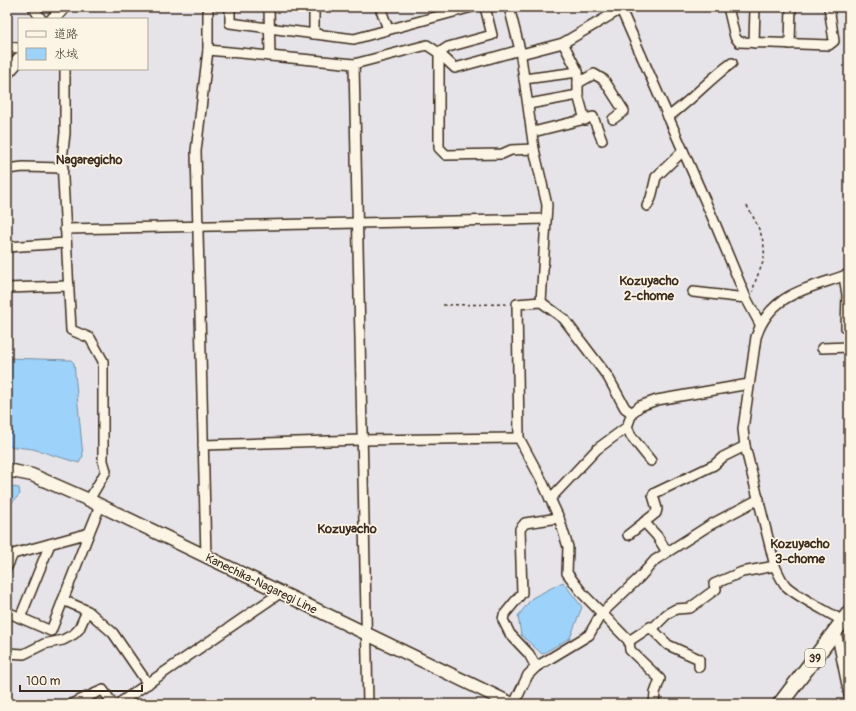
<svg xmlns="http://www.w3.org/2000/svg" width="856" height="711" font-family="Pangolin,'Klee One',sans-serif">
  <rect width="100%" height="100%" fill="#e6e4e8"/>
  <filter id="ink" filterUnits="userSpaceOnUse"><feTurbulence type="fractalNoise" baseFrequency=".025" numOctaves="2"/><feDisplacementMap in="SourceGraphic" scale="8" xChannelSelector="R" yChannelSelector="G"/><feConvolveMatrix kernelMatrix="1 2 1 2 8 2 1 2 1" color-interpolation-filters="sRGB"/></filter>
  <g filter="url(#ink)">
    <g fill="#9dd2fb" stroke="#768fa3">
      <polygon points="7,358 71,360 74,363 83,456 79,463 33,449 7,446"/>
      <polygon points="7,486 19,488 20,494 7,508"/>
      <polygon points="563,582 582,607 570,638 542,654 521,635 518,616 532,598"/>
    </g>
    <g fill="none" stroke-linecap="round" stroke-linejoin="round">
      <defs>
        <g id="street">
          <polyline points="33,7 41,19"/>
          <polyline points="230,7 230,23 354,39 472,7"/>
          <polyline points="269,7 270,56"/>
          <polyline points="314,7 314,34"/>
          <polyline points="380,7 388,29"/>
          <polyline points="485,7 492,35 448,47 439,53 439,148 446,155 502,154 511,150 534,149"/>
          <polyline points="509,7 520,50 534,149 547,205 541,302 517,304 519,438 541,479 559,518 568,547 567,573 583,594 629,641 630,650 660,679 655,693 654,704"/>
          <polyline points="620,7 714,221 746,298 760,324"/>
          <polyline points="728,7 735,37 739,42 829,45 834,41 829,7"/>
          <polyline points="563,43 578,72 578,95 585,120"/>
          <polyline points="754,43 755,7"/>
          <polyline points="790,44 791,7"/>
          <polyline points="7,47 19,48"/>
          <polyline points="208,50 354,64 427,45 439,53 455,68 520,50"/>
          <polyline points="521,54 563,43 621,9"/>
          <polyline points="354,64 368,704"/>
          <polyline points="65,69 65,133 62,160 71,330 90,338 103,361 103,461 106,471 89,500"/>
          <polyline points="524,79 578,72"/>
          <polyline points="578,83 594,74 604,80 624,111 613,119"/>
          <polyline points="529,104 578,95"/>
          <path d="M668,117C691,101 709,79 732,63"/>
          <polyline points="533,132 593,117 602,140"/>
          <polyline points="7,169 23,167 63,168"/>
          <polyline points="647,206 651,198 656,177 683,151"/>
          <polyline points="65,229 546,219"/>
          <polyline points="7,247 66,243"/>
          <polyline points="844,276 847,295 846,328"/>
          <polyline points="7,288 68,286"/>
          <polyline points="693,292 746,298"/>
          <polyline points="541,302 564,319 608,377 625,408 632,413"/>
          <polyline points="822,348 849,347"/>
          <polyline points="627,427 631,436 651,461"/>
          <polyline points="203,445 361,440 519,438"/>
          <polyline points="550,499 597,449 627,427 632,413 640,406 657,400 749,384"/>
          <polyline points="644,522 657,536 667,552"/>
          <polyline points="89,533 100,506"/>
          <polyline points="628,535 656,513 657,509 653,495 655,493 714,465 723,457 745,446"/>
          <polyline points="206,557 196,151 208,50 208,7"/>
          <polyline points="7,567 13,554 89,533 51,631 7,612"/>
          <polyline points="63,600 88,611 113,633 148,684"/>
          <polyline points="20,618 50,544"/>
          <path d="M843,621C827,611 799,598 786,586C781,580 778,573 775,566L745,446L743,429L756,337C771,292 809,289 849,274"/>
          <polyline points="652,629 667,614 676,609 690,608 716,589 714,584 742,572 775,566"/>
          <polyline points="836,631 849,695"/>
          <polyline points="629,641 650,627 668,645 699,659 699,667"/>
          <polyline points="7,653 24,654 44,644 63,640 74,634 79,629 87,611"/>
          <polyline points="536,667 529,654 510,634 503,620 504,615 522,593 520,529 525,523 559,518"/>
          <polyline points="71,704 103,690 113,704"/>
          <polyline points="118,704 280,593"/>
          <polyline points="514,704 528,675 536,667 589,635 601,614 639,578 655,560 710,525 759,499"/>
        </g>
        <g id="secondary">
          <polyline points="53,19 64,7"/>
          <polyline points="7,73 19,59"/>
          <polyline points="7,470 32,475 89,500 512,704"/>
        </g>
        <polyline id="primary" points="780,704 849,613"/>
      </defs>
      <use href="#street" stroke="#3b2a1e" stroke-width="12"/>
      <use href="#secondary" stroke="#3b2a1e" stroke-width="15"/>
      <use href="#primary" stroke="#3b2a1e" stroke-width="17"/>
      <g stroke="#3b2a1e" stroke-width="1.5" stroke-dasharray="3 3" stroke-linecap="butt">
        <path d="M747,206C755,220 766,239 764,256C764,265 754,279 753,292"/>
        <polyline points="443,305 509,304"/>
      </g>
      <use href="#street" stroke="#fcf5e5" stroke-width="9"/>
      <use href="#secondary" stroke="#fcf5e5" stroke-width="12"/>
      <use href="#primary" stroke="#fcf5e5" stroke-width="14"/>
    </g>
  </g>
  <g text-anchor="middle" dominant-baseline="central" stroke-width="3.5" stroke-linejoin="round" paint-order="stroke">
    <rect fill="#fcf5e5" stroke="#75675a" stroke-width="1" x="805" y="649" width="20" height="18" rx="3"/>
    <g font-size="11" font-weight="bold" fill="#3b2a1e">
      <text x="815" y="658">39</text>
    </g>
    <g font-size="12" fill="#3b2a1e" stroke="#fcf5e5">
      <text transform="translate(261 584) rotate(26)">Kanechika-Nagaregi Line</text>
    </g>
    <g font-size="13" font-weight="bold" fill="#3b2a1e" stroke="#fcf5e5">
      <text x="89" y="160">Nagaregicho</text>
      <text x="649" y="281">Kozuyacho<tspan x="649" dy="15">2-chome</tspan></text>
      <text x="347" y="529">Kozuyacho</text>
      <text x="800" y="544">Kozuyacho<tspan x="800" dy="15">3-chome</tspan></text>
    </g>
  </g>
  <rect width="856" height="711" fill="none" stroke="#fcf5e5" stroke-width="24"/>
  <rect x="12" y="12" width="832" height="687" fill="none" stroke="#3b2a1e" stroke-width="1.5" filter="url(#ink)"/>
  <rect x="18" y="18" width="130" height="52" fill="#fcf5e5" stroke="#afa495"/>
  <rect x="26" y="31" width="20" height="6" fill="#fcf5e5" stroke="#afa495"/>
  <text x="54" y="38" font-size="12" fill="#3b2a1e">道路</text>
  <rect x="26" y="48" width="20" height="12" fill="#9dd2fb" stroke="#afa495"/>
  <text x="54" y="58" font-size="12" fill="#3b2a1e">水域</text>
  <path d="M20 685v6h122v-6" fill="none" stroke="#3b2a1e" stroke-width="2"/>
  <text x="26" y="685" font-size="12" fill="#3b2a1e" stroke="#fcf5e5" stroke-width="3" paint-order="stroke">100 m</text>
</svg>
